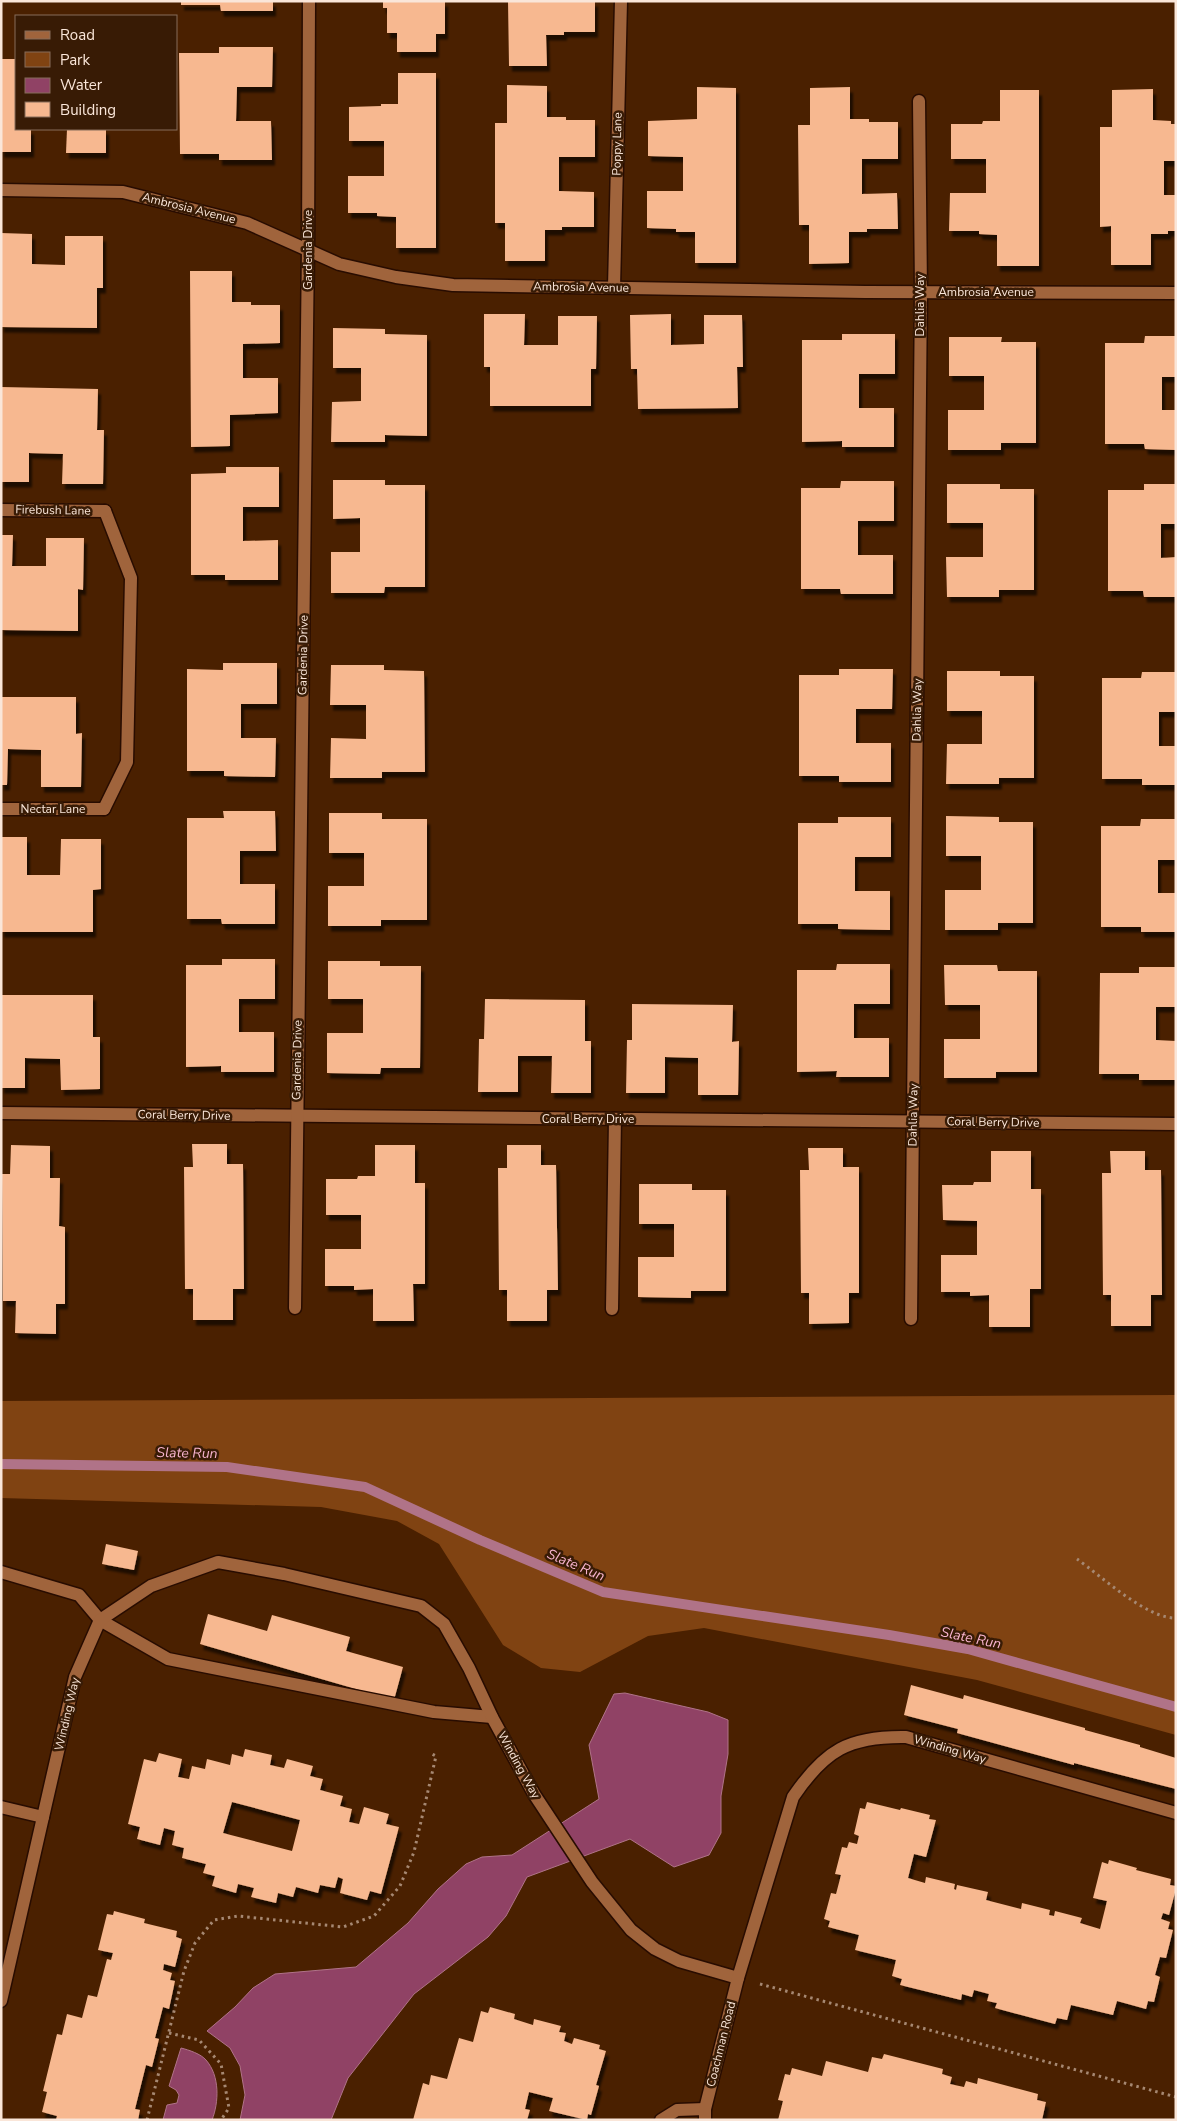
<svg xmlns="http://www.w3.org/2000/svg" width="1177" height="2121" font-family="'Nunito Sans',sans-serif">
  <defs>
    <filter id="shadow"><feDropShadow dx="3" dy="5.5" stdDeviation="1" flood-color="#0009"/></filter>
  </defs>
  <rect width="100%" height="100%" fill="#4a2000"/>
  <polygon fill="#804312" points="1176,1395 1176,1735 977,1680 704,1628 648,1636 580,1672 541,1668 503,1645 439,1544 397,1521 321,1507 1,1498 1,1401"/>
  <g fill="#904265" stroke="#b07388">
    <polygon points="625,1693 708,1712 728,1720 728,1754 721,1796 721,1833 709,1855 674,1867 630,1839 527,1877 506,1916 488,1937 414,1994 348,2078 331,2120 240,2120 245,2095 240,2066 230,2048 207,2031 235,2007 253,1988 275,1974 356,1967 408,1923 438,1889 466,1864 482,1857 512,1855 599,1799 589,1745 614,1694"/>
    <path d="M181,2048C189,2050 201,2054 206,2060C220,2076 219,2102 212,2120H163L167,2105L177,2103L179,2095L176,2090L169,2086Z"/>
  </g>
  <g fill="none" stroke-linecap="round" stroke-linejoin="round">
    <polyline stroke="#b07388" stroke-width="10" points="1,1464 227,1467 365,1487 480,1540 603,1592 889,1635 968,1649 1176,1707"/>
  </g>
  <g fill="#f7b890" fill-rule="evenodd" filter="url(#shadow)">
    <polygon points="181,1 273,1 273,11 221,11 220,5 181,5"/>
    <polygon points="383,1 445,1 445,34 436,34 436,52 397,52 397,33 387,33 387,8 383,8"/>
    <polygon points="508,1 595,1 595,32 564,32 564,35 546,35 547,66 509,66"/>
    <polygon points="219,47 273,47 272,87 237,87 236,121 271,121 272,160 219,160 219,154 180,154 179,53 219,53"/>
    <polygon points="1,59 16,59 16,129 31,129 31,152 1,152"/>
    <polygon points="398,73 436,73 436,248 396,248 396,217 377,216 377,213 348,213 348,176 384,176 384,141 349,141 349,107 381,106 381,104 398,104"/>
    <polygon points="507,85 547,86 547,117 566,117 566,120 595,120 595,157 559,157 559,191 594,192 594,227 562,227 562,230 545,230 545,261 505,261 505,223 495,223 495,123 507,123"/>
    <polygon points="697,87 736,88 736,263 695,263 695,232 676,232 676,229 647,228 647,191 683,191 683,157 648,156 648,121 697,119"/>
    <polygon points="850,87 850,119 869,119 869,122 898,122 898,159 862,159 862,194 897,193 898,229 867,229 867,232 849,232 849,263 809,264 809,225 799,225 798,125 810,125 810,88"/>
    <polygon points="1153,89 1153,120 1171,121 1171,124 1176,124 1176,161 1164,161 1164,195 1176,195 1176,231 1168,231 1168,234 1151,234 1151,265 1111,265 1111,226 1100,227 1100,127 1112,127 1112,90"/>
    <polygon points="1000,90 1039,90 1039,266 997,266 997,235 979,234 979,231 949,231 950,193 986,193 986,159 951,159 951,124 982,124 983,121 1000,121"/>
    <polygon points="67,129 106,129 106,153 66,153"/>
    <polygon points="1,233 32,234 32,264 65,265 65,236 103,236 103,288 97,288 97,328 1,327"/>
    <polygon points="190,271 232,271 232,302 251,302 251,305 280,305 280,343 243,344 243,378 278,378 278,413 230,415 230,446 191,447"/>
    <polygon points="484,314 525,314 524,345 558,345 558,316 597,316 596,369 591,369 591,406 490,406 490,367 484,367"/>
    <polygon points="671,314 671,345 704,344 704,315 742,315 743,367 737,367 738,408 638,409 637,369 631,369 630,315"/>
    <polygon points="333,328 385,329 385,334 427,335 427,436 385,435 385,442 331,442 332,402 361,401 361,368 333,368"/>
    <polygon points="842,334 895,334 895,374 859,374 859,408 894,408 894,447 842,447 842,441 802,442 802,340 842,340"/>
    <polygon points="1145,336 1176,336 1176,377 1162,377 1162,410 1176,410 1176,450 1145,449 1144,444 1105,444 1105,343 1144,343"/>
    <polygon points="949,337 1002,337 1001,342 1036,342 1036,443 1001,443 1001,450 948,450 948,410 984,410 984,376 949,376"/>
    <polygon points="1,387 98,389 97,430 104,430 103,484 62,484 63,454 29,453 29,482 1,482"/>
    <polygon points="226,467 279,467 279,507 243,507 243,541 278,540 278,580 225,580 225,575 191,575 191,474 226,473"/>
    <polygon points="333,480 385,480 385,485 425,485 425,587 385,587 384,593 331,593 331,552 360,552 360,518 333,519"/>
    <polygon points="841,481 894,481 894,521 858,521 858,555 893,555 893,594 841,594 840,589 801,589 801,488 840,488"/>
    <polygon points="947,484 1000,484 1000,489 1034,489 1034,590 999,590 999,597 947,597 946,557 983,557 983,523 947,523"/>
    <polygon points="1144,484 1176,484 1176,524 1161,524 1161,558 1176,557 1176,597 1144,597 1143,591 1108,591 1108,490 1144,490"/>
    <polygon points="1,535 13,535 12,566 46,566 46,538 84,538 83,590 78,589 78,631 1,630"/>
    <polygon points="223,663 277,663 277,704 241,704 241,738 276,738 275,777 224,776 224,771 187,771 187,669 223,670"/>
    <polygon points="331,665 384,665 384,670 424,671 425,772 382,772 382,778 330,778 331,738 366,739 366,705 330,705"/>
    <polygon points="839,669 893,669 892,709 856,709 856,743 891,743 891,782 839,782 839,776 799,776 799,675 839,675"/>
    <polygon points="947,671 1000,671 1000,676 1034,676 1034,778 999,778 999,784 946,784 947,744 982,744 982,711 947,711"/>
    <polygon points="1142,672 1176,672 1176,712 1159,712 1159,746 1176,746 1176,785 1142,785 1142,779 1102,779 1102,678 1141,678"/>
    <polygon points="1,697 76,697 76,734 82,733 81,787 41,787 41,750 8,749 7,785 1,785"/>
    <polygon points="223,811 275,811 276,851 240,851 240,884 275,884 275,924 222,924 221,919 187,919 187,818 224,818"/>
    <polygon points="329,813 382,813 382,819 427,819 427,920 381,920 381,926 328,926 328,886 364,886 364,853 329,853"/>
    <polygon points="946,816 999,817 999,822 1033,822 1033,923 998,923 998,930 945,930 945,890 981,890 981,856 946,856"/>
    <polygon points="838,817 891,817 891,857 855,857 855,891 890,891 890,930 838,929 838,924 798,924 798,823 838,823"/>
    <polygon points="1141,819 1176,819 1176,860 1158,860 1158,893 1176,893 1176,932 1141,932 1141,927 1101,927 1101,826 1140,826"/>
    <polygon points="1,837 27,837 27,875 60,875 61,839 101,839 101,889 93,890 93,932 1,932"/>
    <polygon points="222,959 275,959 275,999 239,999 239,1032 274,1032 274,1072 221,1072 221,1066 186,1067 186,965 222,965"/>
    <polygon points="328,961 380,961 380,966 421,966 420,1068 381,1068 380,1074 327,1073 327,1033 363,1033 363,999 328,999"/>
    <polygon points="837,964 890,964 890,1004 854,1004 854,1038 889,1038 889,1077 836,1077 837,1071 797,1072 797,970 836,970"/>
    <polygon points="944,965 997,965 998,971 1037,971 1037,1072 996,1072 996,1078 944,1078 944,1039 980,1039 980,1005 945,1005"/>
    <polygon points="1139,967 1176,967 1176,1007 1156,1007 1156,1040 1176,1041 1176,1080 1139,1080 1139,1074 1099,1074 1100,973 1139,973"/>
    <polygon points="1,995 93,995 93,1037 100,1037 100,1089 61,1090 60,1059 25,1058 25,1088 1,1088"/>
    <polygon points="485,999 585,1000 585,1041 591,1041 591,1093 551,1093 552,1056 518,1056 518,1092 478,1092 479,1039 484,1039"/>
    <polygon points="632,1004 733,1005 732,1042 739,1041 738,1095 698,1095 698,1058 665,1057 665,1093 626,1093 627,1040 632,1040"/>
    <polygon points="192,1144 227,1144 227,1164 243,1164 244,1289 233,1289 233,1320 193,1320 193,1289 185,1289 184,1167 193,1167"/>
    <polygon points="11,1145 50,1146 50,1178 60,1178 59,1226 65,1227 65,1304 56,1304 56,1334 15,1333 16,1301 3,1301 2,1174 10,1174"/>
    <polygon points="375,1145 415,1145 415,1183 425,1183 425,1284 413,1284 414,1321 373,1321 373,1289 354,1290 354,1286 325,1286 325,1249 361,1249 361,1215 326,1215 326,1179 357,1179 358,1176 375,1176"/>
    <polygon points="507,1145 541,1145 541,1165 556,1165 558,1290 547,1290 547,1321 507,1321 507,1290 499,1290 498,1168 507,1168"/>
    <polygon points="808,1148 843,1148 843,1167 859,1167 859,1293 849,1293 849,1323 809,1324 809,1293 801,1293 800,1170 809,1170"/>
    <polygon points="991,1151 1031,1151 1031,1189 1041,1189 1041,1289 1030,1289 1030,1327 989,1327 989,1295 970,1296 970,1292 941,1292 941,1255 977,1255 977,1221 943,1220 942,1185 973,1185 974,1182 991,1182"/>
    <polygon points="1110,1151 1145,1151 1145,1170 1161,1170 1162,1295 1151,1295 1151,1326 1111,1326 1111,1295 1103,1295 1102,1173 1111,1173"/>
    <polygon points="639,1184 692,1184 692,1190 726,1190 726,1291 691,1291 691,1298 638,1297 638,1257 674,1257 674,1224 639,1224"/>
    <polygon points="106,1544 138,1551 134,1570 102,1564"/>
    <polygon points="208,1614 267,1631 272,1615 350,1637 346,1651 403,1667 394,1700 200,1644"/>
    <polygon points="911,1685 963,1699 964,1695 1085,1728 1085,1730 1140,1745 1140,1747 1176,1758 1176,1789 1074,1763 1074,1765 957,1733 958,1729 904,1715"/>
    <path d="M245,1749L272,1755L270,1765L284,1768L287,1759L313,1766L310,1776L323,1779L320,1790L343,1796L340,1806L352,1809L349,1822L359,1824L364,1807L389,1814L386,1824L399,1827L381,1894L370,1891L367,1900L340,1893L343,1879L338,1877L335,1888L320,1885L318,1893L296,1887L293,1897L278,1893L276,1903L251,1897L254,1888L238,1884L236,1893L212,1886L215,1876L203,1873L206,1864L182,1858L184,1848L172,1845L175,1831L164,1828L160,1845L137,1839L140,1827L128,1824L144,1759L156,1762L159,1753L182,1759L178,1777L189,1779L192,1766L205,1769L207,1759L230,1765L232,1754L243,1757ZM232,1802L300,1820L292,1851L223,1833Z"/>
    <polygon points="867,1802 900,1810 901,1808 930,1815 929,1819 936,1820 926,1857 914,1854 908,1878 925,1883 926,1877 955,1884 954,1889 956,1890 957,1885 988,1892 986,1900 1021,1909 1022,1903 1050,1910 1049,1915 1054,1916 1055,1911 1082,1918 1080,1923 1100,1929 1107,1901 1093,1898 1102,1862 1108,1864 1109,1860 1137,1868 1136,1870 1171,1879 1170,1885 1176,1886 1176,1889 1169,1915 1163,1913 1161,1919 1170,1922 1168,1929 1173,1930 1166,1958 1160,1957 1155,1975 1160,1977 1154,2002 1148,2001 1146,2009 1117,2001 1113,2015 1071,2005 1067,2020 1057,2018 1055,2024 995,2008 997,2003 987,2001 989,1994 974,1990 972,1997 962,1994 961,2000 900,1985 902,1979 892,1976 896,1960 855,1950 859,1935 828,1927 830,1921 824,1919 831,1893 836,1894 841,1875 835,1874 842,1847 847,1848 849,1842 857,1844 859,1836 854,1834 860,1808 865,1809"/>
    <polygon points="114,1911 145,1919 144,1923 177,1931 176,1937 182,1939 175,1967 164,1964 163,1970 172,1973 170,1980 175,1981 169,2009 163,2007 155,2038 159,2039 152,2067 146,2065 135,2109 140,2110 138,2120 56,2120 57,2116 42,2112 47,2092 43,2091 57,2034 62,2035 67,2014 82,2018 88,1995 97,1997 107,1959 111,1960 113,1953 98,1950 107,1914 113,1915"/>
    <polygon points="490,2007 515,2014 514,2019 533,2025 534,2019 561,2026 559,2032 566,2033 564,2041 572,2044 574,2038 600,2045 599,2049 606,2051 596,2085 599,2086 591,2115 588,2114 587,2120 549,2111 553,2098 529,2092 525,2109 530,2110 527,2120 413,2120 423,2083 429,2085 431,2075 447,2079 459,2038 473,2042 481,2011 488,2013"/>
    <polygon points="884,2054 943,2069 942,2074 952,2077 950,2084 964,2087 966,2081 977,2084 978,2078 1038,2094 1037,2100 1046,2102 1042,2120 778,2120 783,2101 778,2100 785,2074 790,2075 792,2068 822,2076 826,2061 868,2072 872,2057 882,2059"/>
  </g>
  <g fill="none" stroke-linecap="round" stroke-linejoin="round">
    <defs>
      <g id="service">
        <polyline points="104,809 127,762 131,578 105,511"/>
        <polyline points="612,1309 615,1119"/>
        <polyline points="1,1572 79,1595 100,1620 168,1659 434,1712 492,1717"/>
        <polyline points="1,1807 43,1817"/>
      </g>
      <g id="minor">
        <polyline points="1,190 123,192 247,223 339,264 396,277 453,285 865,292 1176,293"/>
        <polyline points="614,287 621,1"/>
        <polyline points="1,510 105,511"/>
        <polyline points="1,809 104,809"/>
        <polyline points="1,1113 1176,1124"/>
        <polyline points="295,1308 308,248 309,1"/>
        <polyline points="911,1319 921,291 919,101"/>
        <polyline points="1,2001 75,1677 100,1620 151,1586 218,1562 284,1574 421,1606 444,1624 469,1668 492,1717 534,1794 592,1882 631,1930 655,1949 679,1961 738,1978"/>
        <polyline points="661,2120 677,2110 705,2109"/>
        <path d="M705,2120V2109L738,1978L793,1797C825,1750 849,1736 906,1737L1176,1813"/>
      </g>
    </defs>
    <use href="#service" stroke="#280c00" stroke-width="15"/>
    <use href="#minor" stroke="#280c00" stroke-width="15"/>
    <g stroke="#a68872" stroke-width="3" stroke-dasharray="2.5 4" stroke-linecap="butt">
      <path d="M1077,1559C1101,1576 1147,1619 1176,1618"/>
      <polyline points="760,1984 1176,2097"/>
      <polyline points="169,2033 199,2040 221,2064 229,2108 221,2120"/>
      <polyline points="147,2120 184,1971 195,1943 214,1920 238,1916 343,1927 374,1916 400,1886 414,1852 436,1756 432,1754"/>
    </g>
    <use href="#service" stroke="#a0643c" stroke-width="12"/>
    <use href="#minor" stroke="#a0643c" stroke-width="12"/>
  </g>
  <g text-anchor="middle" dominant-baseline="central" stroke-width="5" stroke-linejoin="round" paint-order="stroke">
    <g font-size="12" fill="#fae6d9" stroke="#381b05">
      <text transform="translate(617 144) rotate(-89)">Poppy Lane</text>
      <text transform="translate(189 208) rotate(14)">Ambrosia Avenue</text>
      <text transform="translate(308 250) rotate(-90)">Gardenia Drive</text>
      <text transform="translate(581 287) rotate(1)">Ambrosia Avenue</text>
      <text x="986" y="292">Ambrosia Avenue</text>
      <text transform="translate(920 305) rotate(-90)">Dahlia Way</text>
      <text transform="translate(53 510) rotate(1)">Firebush Lane</text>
      <text transform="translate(303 655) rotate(-89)">Gardenia Drive</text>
      <text transform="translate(917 710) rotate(-89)">Dahlia Way</text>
      <text x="53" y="809">Nectar Lane</text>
      <text transform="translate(297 1060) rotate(-89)">Gardenia Drive</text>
      <text transform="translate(184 1115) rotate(1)">Coral Berry Drive</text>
      <text transform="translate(913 1115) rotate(-89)">Dahlia Way</text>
      <text x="588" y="1119">Coral Berry Drive</text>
      <text transform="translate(993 1122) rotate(1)">Coral Berry Drive</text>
      <text transform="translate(67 1714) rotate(-77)">Winding Way</text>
      <text transform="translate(950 1749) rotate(16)">Winding Way</text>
      <text transform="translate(519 1765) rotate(61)">Winding Way</text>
      <text transform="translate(721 2044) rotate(-76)">Coachman Road</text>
    </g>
    <g font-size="14" font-style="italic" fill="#f8b4cf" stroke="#381b05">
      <text transform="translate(187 1453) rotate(1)">Slate Run</text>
      <text transform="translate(576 1565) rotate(23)">Slate Run</text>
      <text transform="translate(971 1638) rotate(12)">Slate Run</text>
    </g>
  </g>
  <rect width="1177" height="2121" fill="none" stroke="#fae6d9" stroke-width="5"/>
  <rect x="15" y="15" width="162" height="115" fill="#381b05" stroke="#866c5a"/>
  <rect x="25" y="31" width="25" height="8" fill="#a0643c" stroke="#866c5a"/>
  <text x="60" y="40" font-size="15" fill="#fae6d9">Road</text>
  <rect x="25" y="52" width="25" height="15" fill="#804312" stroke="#866c5a"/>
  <text x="60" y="65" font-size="15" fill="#fae6d9">Park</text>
  <rect x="25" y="78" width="25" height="15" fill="#904265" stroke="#866c5a"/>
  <text x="60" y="90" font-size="15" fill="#fae6d9">Water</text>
  <rect x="25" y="102" width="25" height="15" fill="#f7b890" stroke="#866c5a"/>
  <text x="60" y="115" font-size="15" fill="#fae6d9">Building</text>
</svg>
